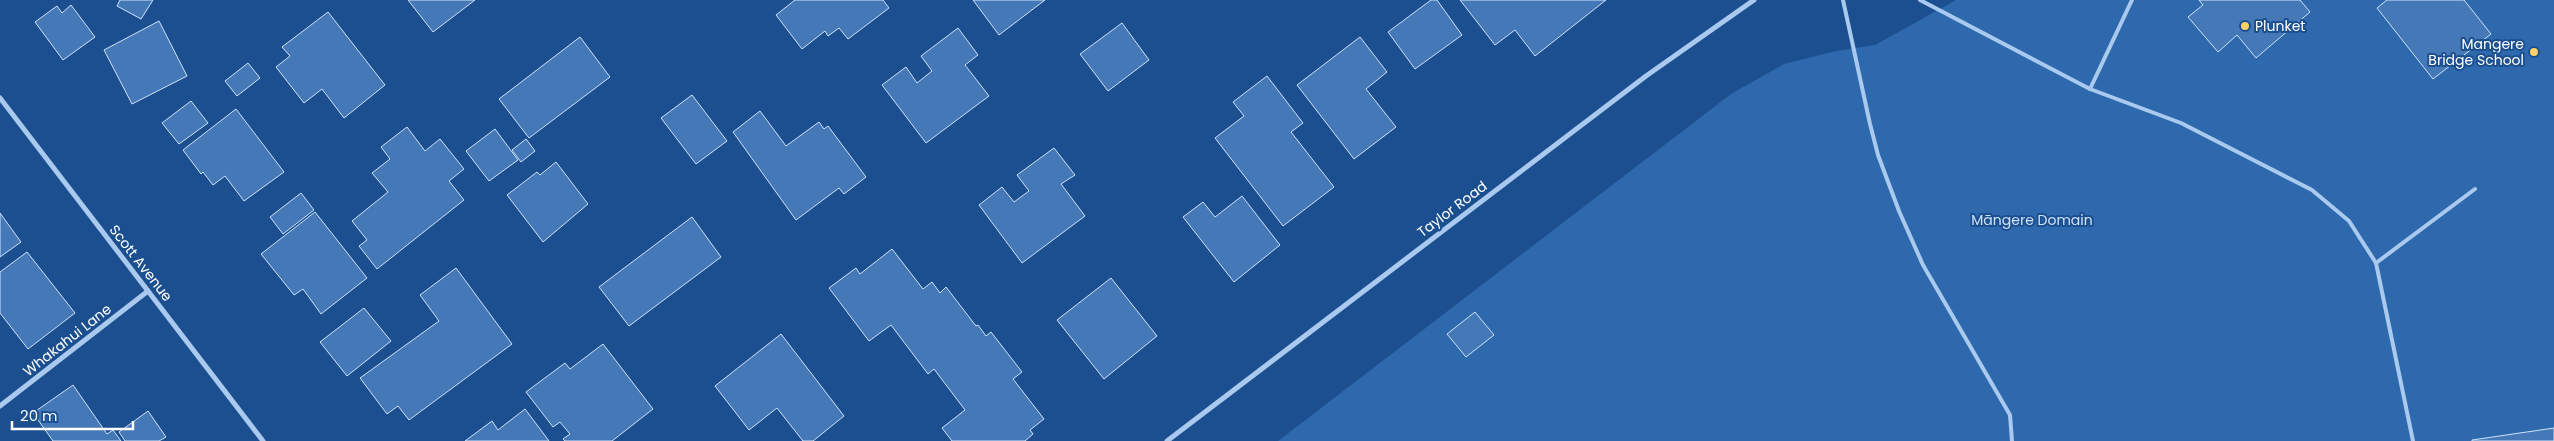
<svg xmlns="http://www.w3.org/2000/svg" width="2554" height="441" font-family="Poppins,sans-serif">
  <rect width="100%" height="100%" fill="#1b4f8f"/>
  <polygon fill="#2e69ad" points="1956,0 2554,0 2554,441 1278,441 1731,94 1784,64 1836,51 1875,45"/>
  <g fill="#4478b7" stroke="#cfe3fa">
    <polygon points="120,0 153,0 141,19 117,6"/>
    <polygon points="408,0 475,0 433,32"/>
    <polygon points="795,0 883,0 889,8 848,39 839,28 828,36 825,31 802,49 776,15"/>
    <polygon points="973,0 1045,0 999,35"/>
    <polygon points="1431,0 1437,0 1462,35 1415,69 1388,32"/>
    <polygon points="1460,0 1606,0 1535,56 1515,30 1495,45"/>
    <polygon points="2199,0 2300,0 2310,12 2256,58 2237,35 2218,52 2188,17 2203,5"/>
    <polygon points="2387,0 2464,0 2491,34 2433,79 2377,8"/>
    <polygon points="71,5 95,37 63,60 35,22 57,6 62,13"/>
    <polygon points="328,12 385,85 344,118 322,89 304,103 276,67 290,56 282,47"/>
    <polygon points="159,21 187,76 132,104 104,50"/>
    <polygon points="1122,23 1149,60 1108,91 1080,54"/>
    <polygon points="958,28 978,55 965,65 989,96 926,143 882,85 906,67 917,83 932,71 921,56"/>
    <polygon points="580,37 610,77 529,138 499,99"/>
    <polygon points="1360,37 1387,72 1366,89 1396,127 1354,159 1297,85"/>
    <polygon points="248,63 260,78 237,96 225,81"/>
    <polygon points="1267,76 1303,123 1291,132 1334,187 1283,226 1215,138 1244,116 1233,102"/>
    <polygon points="692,95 727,141 696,164 661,118"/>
    <polygon points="191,101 208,123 179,144 162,123"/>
    <polygon points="236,109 284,172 244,201 225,176 213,185 203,172 201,174 183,150"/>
    <polygon points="760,111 786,146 819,122 824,129 828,126 866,177 844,194 839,188 796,220 733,132"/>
    <polygon points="407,127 425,151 440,139 464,169 449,181 464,200 377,269 359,246 367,240 352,221 388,192 372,173 390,159 381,147"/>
    <polygon points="495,129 518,160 489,181 466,151"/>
    <polygon points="526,139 535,151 521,162 512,150"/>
    <polygon points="1054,148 1075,175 1061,184 1085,216 1022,263 979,205 1002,187 1014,202 1029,191 1017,175"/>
    <polygon points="556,162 588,204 543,242 507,195 537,172 540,175"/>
    <polygon points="301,193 314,210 283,234 270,217"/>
    <polygon points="1242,196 1280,245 1234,282 1183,217 1203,202 1215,217"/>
    <polygon points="315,212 367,278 321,314 303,289 294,295 261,254"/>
    <polygon points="0,213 21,242 0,257"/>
    <polygon points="692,217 721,257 629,326 599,287"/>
    <polygon points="892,249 923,289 932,282 940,293 946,287 976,326 978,325 986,336 991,332 1022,372 1013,379 1044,419 1030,430 1033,434 1025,441 952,441 942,428 965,410 934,369 928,374 891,325 869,341 829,288 856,268 860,274"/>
    <polygon points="27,252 75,313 28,349 0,313 0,272"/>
    <polygon points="456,268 512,344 409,420 398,406 387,414 360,378 439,321 420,295"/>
    <polygon points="1111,278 1157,336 1104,379 1057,320"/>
    <polygon points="364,308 391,341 347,376 320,342"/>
    <polygon points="1475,312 1494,335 1466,357 1447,334"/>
    <polygon points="781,334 844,416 813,441 803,441 777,408 749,430 715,386"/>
    <polygon points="603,344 653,409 612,441 565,441 563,439 570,434 560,422 553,427 526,392 565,363 570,369"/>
    <polygon points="73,385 107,434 113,430 121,441 53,441 33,413"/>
    <polygon points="525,409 549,441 465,441 492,421 498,430"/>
    <polygon points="148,411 166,437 159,441 125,441 119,432"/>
    <polygon points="2554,428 2554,441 2472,441 2472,440"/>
  </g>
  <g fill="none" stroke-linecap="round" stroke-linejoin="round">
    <g stroke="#a9c9ee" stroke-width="4">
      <polyline points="1843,0 1870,124 1878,155 1899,211 1923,265 2010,415 2012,441"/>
      <polyline points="1920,0 2090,89 2181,123 2312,190 2349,221 2376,263 2413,441"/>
      <polyline points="2090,89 2132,0"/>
      <polyline points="2376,263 2475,189"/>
    </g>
    <g stroke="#a9c9ee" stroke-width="5">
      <polyline points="0,98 263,441"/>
      <polyline points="0,406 148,291"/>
      <polyline points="1167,441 1646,76 1754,0"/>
    </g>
  </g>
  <g fill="#ffd166" stroke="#1b4f8f" stroke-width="2">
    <circle cx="2245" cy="26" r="5"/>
    <circle cx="2534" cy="52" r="5"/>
  </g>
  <g text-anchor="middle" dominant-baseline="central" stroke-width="4" stroke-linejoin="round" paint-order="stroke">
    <g font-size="14" fill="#fff" stroke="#1b4f8f" text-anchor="start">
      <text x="2255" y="26">Plunket</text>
      <text x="2524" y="44" text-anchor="end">Mangere<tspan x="2524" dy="16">Bridge School</tspan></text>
    </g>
    <g font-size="14" fill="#fff" stroke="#1b4f8f">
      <text transform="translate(1452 209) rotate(-37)">Taylor Road</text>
      <text transform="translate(141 263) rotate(52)">Scott Avenue</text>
      <text transform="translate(67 340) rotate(-38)">Whakahui Lane</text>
    </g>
    <g font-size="14" fill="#cfe3fa" stroke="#1b4f8f">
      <text x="2032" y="220">Māngere Domain</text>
    </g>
  </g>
  <path d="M12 421v8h121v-8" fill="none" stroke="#ffffff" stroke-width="2.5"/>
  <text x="20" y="421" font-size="15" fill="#ffffff" stroke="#1b4f8f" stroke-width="4" paint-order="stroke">20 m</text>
</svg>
